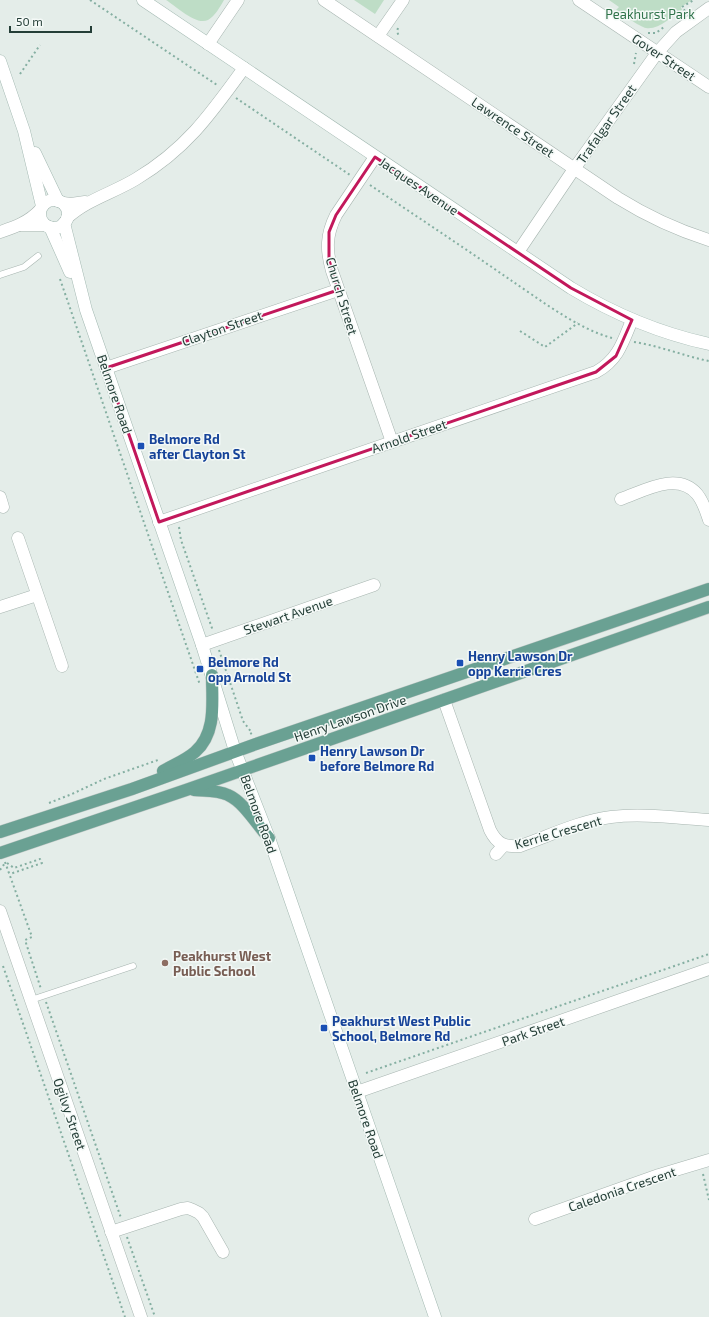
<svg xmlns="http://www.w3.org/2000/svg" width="709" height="1317" font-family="'Exo 2',sans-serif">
  <rect width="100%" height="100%" fill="#e4ede9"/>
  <g fill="#beddc6">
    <path d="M166,0H224C220,7 215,16 208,20C196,26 176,6 166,0Z"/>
    <polygon points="354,0 384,0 375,14"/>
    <path d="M609,0H692L681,7L682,10C672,16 659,30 646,28C640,27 622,14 616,10L619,7Z"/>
  </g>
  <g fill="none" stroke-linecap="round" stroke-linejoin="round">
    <defs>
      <g id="lane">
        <polyline points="0,275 24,267 38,256"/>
        <polyline points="31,1000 133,966"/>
      </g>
      <g id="street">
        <path d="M324,0L618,198C647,216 677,230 709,240"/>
        <polyline points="579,0 709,87"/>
        <polyline points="378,36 403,0"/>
        <polyline points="208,44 238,0"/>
        <path d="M375,157L336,215C326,235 326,250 332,271L392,442"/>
        <polyline points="63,203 71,204 85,202"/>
        <path d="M67,218C86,200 113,193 136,179C186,149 210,115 244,68"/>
        <polyline points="20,225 45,225"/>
        <path d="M0,232C15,227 29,222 40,210"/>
        <polyline points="518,252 574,169 657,53 676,32 709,8"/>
        <polyline points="106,368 338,290"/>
        <polyline points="0,497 3,507"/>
        <path d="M621,499C644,491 677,471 697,494C703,501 706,511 709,520"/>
        <path d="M159,522L596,372C618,360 623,342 632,320"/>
        <polyline points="18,538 62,666"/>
        <polyline points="0,607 37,595"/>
        <polyline points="202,645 374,585"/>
        <path d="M444,700L490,830C497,844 504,847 520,846C549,836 579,821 611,817C642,813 677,818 709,820"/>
        <polyline points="496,854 504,845"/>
        <polyline points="0,911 141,1317"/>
        <polyline points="357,1092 709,969"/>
        <polyline points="535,1219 659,1175 709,1160"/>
        <polyline points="111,1232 181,1209 188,1208 193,1210 199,1213 203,1217 223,1252"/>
      </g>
      <g id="secondary">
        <path d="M143,0L571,288C614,314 659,333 709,344"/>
        <polyline points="0,61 24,131 42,206"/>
        <polyline points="35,153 58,201"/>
        <circle cx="54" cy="214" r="14"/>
        <polyline points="64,223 86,310 202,645 235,751 269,838 435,1317"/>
        <polyline points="50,227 70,272"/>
      </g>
      <g id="primary">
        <path d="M163,771C173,765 186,760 195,752C217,733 212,701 212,675"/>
        <path d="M194,790C205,791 218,790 228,795C244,802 257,825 269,838"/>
        <polyline points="0,832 132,789 256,744 709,589"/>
        <polyline points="0,853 186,790 709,607"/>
      </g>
    </defs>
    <use href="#lane" stroke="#a7b5b0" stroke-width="7"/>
    <use href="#street" stroke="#a7b5b0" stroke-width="13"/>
    <use href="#secondary" stroke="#a2b8b1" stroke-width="13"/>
    <use href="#primary" stroke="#c2c9c7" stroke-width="13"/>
    <g stroke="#85afa2" stroke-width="2" stroke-dasharray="2 3" stroke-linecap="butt">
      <polyline points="90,0 217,85"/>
      <polyline points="685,11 682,7 694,0"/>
      <polyline points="398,28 397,31 399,37"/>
      <polyline points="648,33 656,33 664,27"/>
      <polyline points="634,64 636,53"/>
      <polyline points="20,74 40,45"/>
      <polyline points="236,98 350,175"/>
      <path d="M370,185C416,216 463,247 509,279C539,299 578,329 612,338"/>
      <polyline points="60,279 200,685"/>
      <polyline points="520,331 545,347 578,323"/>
      <path d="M634,342C660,346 684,356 709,361"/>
      <polyline points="179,527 181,540 213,631"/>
      <polyline points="219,650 243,721 252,733 250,734"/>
      <polyline points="49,803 72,794 104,779 158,760"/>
      <polyline points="5,862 32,937 25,940 41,989"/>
      <polyline points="7,863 14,868 40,859 42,863 10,874"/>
      <polyline points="0,870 5,863"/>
      <polyline points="3,966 125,1317"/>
      <polyline points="46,1002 121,1218"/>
      <polyline points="366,1073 709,954"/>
      <polyline points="703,1174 709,1200"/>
      <polyline points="127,1237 155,1317"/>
    </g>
    <use href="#lane" stroke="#fff" stroke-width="6"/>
    <use href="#street" stroke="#fff" stroke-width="12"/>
    <use href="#secondary" stroke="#fff" stroke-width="12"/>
    <use href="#primary" stroke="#6aa193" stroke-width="12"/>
  </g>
  <path fill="none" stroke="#c2185b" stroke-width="3" stroke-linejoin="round" d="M375,157L571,288L632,320L616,356L596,372L159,522L106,368L338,290L329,260V232L336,215Z"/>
  <g fill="#1a4fb4" stroke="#f4f9f7" stroke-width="1.5">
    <rect x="137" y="442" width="8" height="8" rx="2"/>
    <rect x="456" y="659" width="8" height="8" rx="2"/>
    <rect x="196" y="665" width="8" height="8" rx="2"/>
    <rect x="308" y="754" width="8" height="8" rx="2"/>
    <rect x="320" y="1024" width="8" height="8" rx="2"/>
  </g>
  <circle fill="#8d6e63" stroke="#f4f9f7" stroke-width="1.5" cx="165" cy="963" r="4"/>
  <g text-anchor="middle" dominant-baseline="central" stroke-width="3" stroke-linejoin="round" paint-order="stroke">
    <g font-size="13" fill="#2f734a" stroke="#f4f9f7">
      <text x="650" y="14">Peakhurst Park</text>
    </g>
    <g font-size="13" fill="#243e37" stroke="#f4f9f7">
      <text transform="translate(664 57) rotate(34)">Gover Street</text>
      <text transform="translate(606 124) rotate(-55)">Trafalgar Street</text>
      <text transform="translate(513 127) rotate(34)">Lawrence Street</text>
      <text transform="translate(419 186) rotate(34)">Jacques Avenue</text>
      <text transform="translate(342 296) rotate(73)">Church Street</text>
      <text transform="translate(222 328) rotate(-19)">Clayton Street</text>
      <text transform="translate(115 394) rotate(71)">Belmore Road</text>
      <text transform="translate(409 436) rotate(-19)">Arnold Street</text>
      <text transform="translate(288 615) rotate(-19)">Stewart Avenue</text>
      <text transform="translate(350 718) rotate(-19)">Henry Lawson Drive</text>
      <text transform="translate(259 814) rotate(70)">Belmore Road</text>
      <text transform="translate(558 832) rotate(-16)">Kerrie Crescent</text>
      <text transform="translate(533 1031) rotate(-19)">Park Street</text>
      <text transform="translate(70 1114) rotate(71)">Ogilvy Street</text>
      <text transform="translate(366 1119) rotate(71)">Belmore Road</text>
      <text transform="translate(622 1189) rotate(-19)">Caledonia Crescent</text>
    </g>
    <g font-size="13" font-weight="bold" fill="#164399" stroke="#f4f9f7" text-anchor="start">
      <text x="149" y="439">Belmore Rd<tspan x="149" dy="15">after Clayton St</tspan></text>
      <text x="468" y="656">Henry Lawson Dr<tspan x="468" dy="15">opp Kerrie Cres</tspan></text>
      <text x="208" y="662">Belmore Rd<tspan x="208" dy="15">opp Arnold St</tspan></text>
      <text x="320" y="751">Henry Lawson Dr<tspan x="320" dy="15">before Belmore Rd</tspan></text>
      <text x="332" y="1021">Peakhurst West Public<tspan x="332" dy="15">School, Belmore Rd</tspan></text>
    </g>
    <g font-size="13" font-weight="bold" fill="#785e54" stroke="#f4f9f7" text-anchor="start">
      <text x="173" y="956">Peakhurst West<tspan x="173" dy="15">Public School</tspan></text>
    </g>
  </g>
  <path d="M10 26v6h81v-6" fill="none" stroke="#243e37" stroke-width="2"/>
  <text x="16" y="26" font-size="12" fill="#243e37" stroke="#f4f9f7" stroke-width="3" paint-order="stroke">50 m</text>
</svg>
